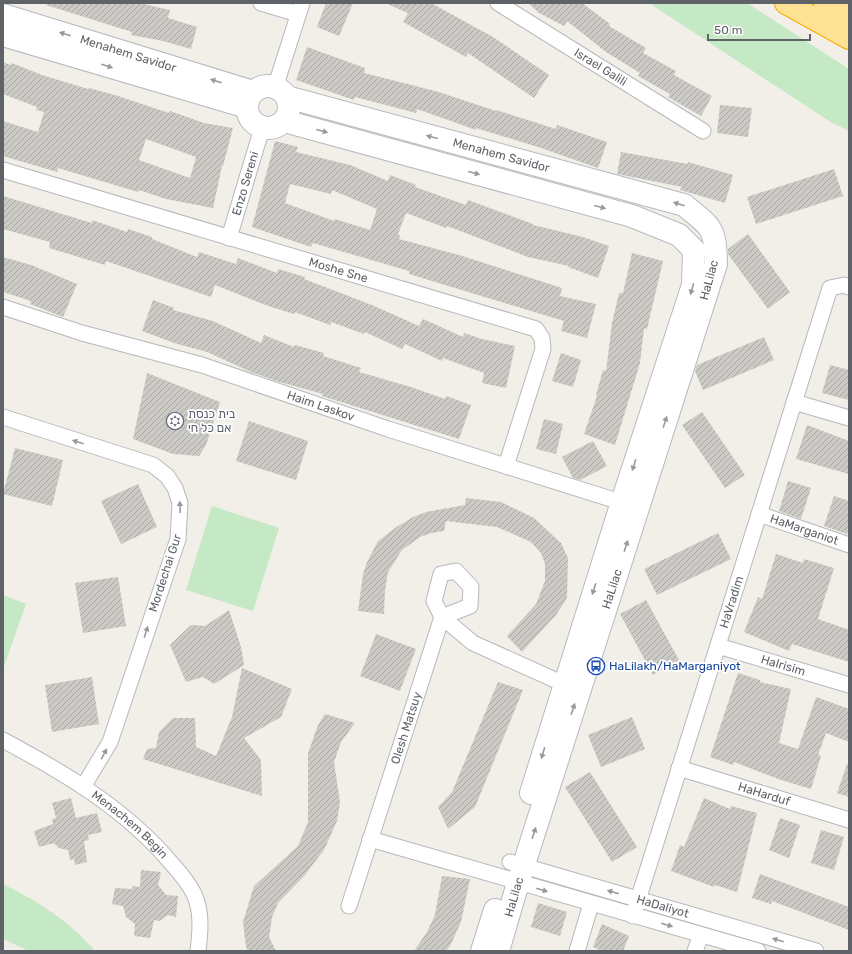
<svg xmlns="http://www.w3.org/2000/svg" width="852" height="954" font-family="Rubik,Heebo,sans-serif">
  <defs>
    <pattern id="building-hatch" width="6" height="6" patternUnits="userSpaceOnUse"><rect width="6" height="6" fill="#cccac5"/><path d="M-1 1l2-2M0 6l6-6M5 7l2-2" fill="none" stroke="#a9a8a4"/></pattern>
  </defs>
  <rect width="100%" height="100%" fill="#f1efe8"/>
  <g fill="#c5e8c5">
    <polygon points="649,3 747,3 849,69 849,131 829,121"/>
    <polygon points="212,506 279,528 253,611 186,590"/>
    <polygon points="3,595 26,604 3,669"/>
    <path d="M3,884C39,902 68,920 95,951H29L3,939Z"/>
  </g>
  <g fill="url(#building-hatch)" fill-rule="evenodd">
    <polygon points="47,3 139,3 170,10 168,18 197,27 191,49 163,41 131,35 132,32 46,5"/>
    <polygon points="326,3 353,3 339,36 317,27"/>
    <polygon points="385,3 431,3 493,37 549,75 534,98 468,53 466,57 403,22 408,13"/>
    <polygon points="528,3 582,3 610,24 609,26 646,48 643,53 676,71 674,75 712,96 701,116 668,97 670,94 638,76 640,73 606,52 567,21 564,26 539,13"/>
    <polygon points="307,47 365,68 364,73 439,92 496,111 496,110 556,129 557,125 607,142 598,168 541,148 476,128 476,130 417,109 416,113 355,97 354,100 296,80"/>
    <path d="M3,62L11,65L12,63L42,75L88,89L89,88L118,96L169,113L170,111L204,123L233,128L223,166H222L213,208L166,199L139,190L138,192L58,168L57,172L3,156V121L38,132L44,112L36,110L37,107L3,94ZM146,139L196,157L190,178L139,160Z"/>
    <polygon points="720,105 752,108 748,137 717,133"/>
    <path d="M275,141L298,147L296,152L350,165L388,181L390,175L416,185L415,187L466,205L468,200L533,224V225L583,237L609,246L598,278L568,267L569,266L528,257L447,226L446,228L406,213L398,234L400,235L399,239L459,255L562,288L560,296L596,304L587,338L561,331L564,321L409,274V271L313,243L311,247L252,227ZM290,184L331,194L332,190L377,209L370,230L335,219L334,221L285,203Z"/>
    <polygon points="621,152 688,164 688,162 733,175 725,203 680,190 682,187 617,174"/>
    <polygon points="834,169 843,196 756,224 747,197"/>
    <polygon points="3,196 92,223 92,220 127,232 128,229 152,237 152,239 197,257 199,252 236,264 238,258 277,273 278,269 305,277 304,279 372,305 419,326 423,319 463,337 464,333 482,339 515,346 506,388 482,383 484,373 443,358 442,361 405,344 402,349 365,332 364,334 331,322 330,325 295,312 294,314 268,306 215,285 211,297 106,261 105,265 49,248 50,242 3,229"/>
    <polygon points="748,234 790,292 768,309 728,254 728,249"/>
    <polygon points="632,253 663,261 647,329 644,328 640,363 615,445 584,434 597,396 596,395 603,370 606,371 612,323 619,293 623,293"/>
    <polygon points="3,257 31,265 77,284 63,317 30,304 31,301 3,292"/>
    <polygon points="153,300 174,308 173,310 213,321 261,343 264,335 294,347 295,345 324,353 323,356 361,368 359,372 411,387 445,399 446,396 471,405 459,439 322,396 323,394 276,381 251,372 207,352 174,343 142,331"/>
    <polygon points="764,337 774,360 703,390 695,371 697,365"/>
    <polygon points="561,353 581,360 573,387 552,381"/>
    <polygon points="830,365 849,370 849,400 822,393"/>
    <polygon points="147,373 220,402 206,445 199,456 173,454 133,439"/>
    <polygon points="702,412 745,475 725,488 682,425"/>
    <polygon points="544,419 563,424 556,454 536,449"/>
    <polygon points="249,421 308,441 296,480 236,461"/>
    <polygon points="807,425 849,441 849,474 796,459"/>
    <polygon points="593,441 607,466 580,480 573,478 562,457"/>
    <polygon points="15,448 63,460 52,506 3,494"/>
    <polygon points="788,481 811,488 801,519 779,511"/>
    <polygon points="138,484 157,527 121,544 101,501"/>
    <polygon points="834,496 849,501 849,528 847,534 824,526"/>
    <polygon points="466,498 501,502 534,518 561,543 568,558 567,598 556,615 522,652 507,636 536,604 545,581 545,564 541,553 531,542 497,527 446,521 444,531 431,533 420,537 402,550 388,572 385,590 384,614 358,611 363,574 367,562 378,541 395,528 413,517 426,512 465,505"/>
    <polygon points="718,533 731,559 657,595 644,569"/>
    <polygon points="776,554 803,563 804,559 834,568 818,619 849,630 849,662 792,644 789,651 744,632 758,597 762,599"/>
    <polygon points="118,577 126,626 83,633 75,583"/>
    <polygon points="646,600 679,660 653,675 620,614"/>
    <polygon points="229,610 241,647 244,665 214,684 203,677 186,682 170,645 191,625 205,626"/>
    <polygon points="376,634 416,649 400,691 360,676"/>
    <polygon points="242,668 292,689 281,717 244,738 261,760 262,796 143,759 147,749 156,748 159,732 173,718 195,718 196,747 216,756 232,717"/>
    <polygon points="738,673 760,680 760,682 791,689 779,743 798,749 816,697 849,709 849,742 826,733 818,755 821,756 811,789 781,780 734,762 733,765 710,757"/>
    <polygon points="92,677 99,724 52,732 45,685"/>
    <polygon points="498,682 523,690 475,807 448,829 438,807 452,792"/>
    <polygon points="325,714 355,723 341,742 334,762 340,802 337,821 324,850 304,876 278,903 272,917 269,937 276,951 248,951 246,947 243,922 254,886 298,846 308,822 308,753 318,725"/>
    <polygon points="632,717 645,749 601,767 588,735"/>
    <polygon points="847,764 849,764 849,797 837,793"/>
    <polygon points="590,772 637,847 612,862 565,787"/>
    <polygon points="71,798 76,818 97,813 102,832 88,835 89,840 84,841 87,862 75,865 74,859 70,860 68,850 59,848 54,843 39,847 34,831 53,824 52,819 56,818 52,803"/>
    <polygon points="704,798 730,809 731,806 757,813 737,892 715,885 714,887 671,871 680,845 684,847"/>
    <polygon points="780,818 800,825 789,858 769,850"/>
    <polygon points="821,830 844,837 834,870 811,863"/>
    <polygon points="141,870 161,872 158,885 166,895 178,896 176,917 168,915 159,921 154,920 150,938 134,936 135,924 126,917 123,906 112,904 115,888 132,889 133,886 140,887"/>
    <polygon points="760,874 849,907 849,930 772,901 771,904 752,898"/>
    <polygon points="442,876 470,879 461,922 450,946 446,951 414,951 427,932 435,915"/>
    <polygon points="538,903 567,912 560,936 531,927"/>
    <polygon points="602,924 629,936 623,951 602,951 593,947"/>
  </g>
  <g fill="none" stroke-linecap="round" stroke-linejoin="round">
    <defs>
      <g id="street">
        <polyline points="261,3 298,14"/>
        <path id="s1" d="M498,3L703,131"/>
        <polyline points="275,88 302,3"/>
        <path id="s2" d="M3,170L536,329L542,338L543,349L506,466"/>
        <path id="s3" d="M229,238L262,128"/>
        <path id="s4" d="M3,307L82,333L202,365L388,429L630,505"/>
        <polyline points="794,402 849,418"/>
        <polyline points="3,417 153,465 167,476 175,488 180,503 178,539 110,742 83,787"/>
        <path id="s5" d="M759,514L849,545"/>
        <polygon points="456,571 471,587 470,606 442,617 434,601 441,574"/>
        <path id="s6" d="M718,646L849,685"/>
        <path id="s7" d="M3,740C65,773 127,810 172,864C181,874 192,887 196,899C202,916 200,934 198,951"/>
        <path id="s8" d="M679,768L849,820"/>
        <polyline points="370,839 758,951"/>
        <path id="s9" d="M510,862L816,951"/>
        <path id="s10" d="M349,906L442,617L473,643L564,684"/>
        <path id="s11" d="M633,916L830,288L844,285L849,287"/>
        <polyline points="577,951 591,904"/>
        <polyline points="695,951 701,935"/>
      </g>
      <g id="secondary">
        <path id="s12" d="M3,15L253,92"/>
        <polyline points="3,35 247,107"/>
        <circle cx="268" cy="107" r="21"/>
        <path id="s13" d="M287,97L684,205C712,228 715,226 716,264L518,883L498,951"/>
        <polyline points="284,121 632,216 679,235 694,250 693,285 622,502 531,793"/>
        <polyline points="482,951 495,910"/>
      </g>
      <g id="highway">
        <polyline points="786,3 849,38"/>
        <polyline points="825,3 849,15"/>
      </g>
    </defs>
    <use href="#street" stroke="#b5b8bc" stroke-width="17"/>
    <use href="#secondary" stroke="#b6babf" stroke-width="24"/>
    <use href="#highway" stroke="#f9ab00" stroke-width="24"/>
    <use href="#street" stroke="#fff" stroke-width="15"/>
    <use href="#secondary" stroke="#fff" stroke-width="22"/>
    <use href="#highway" stroke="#fde293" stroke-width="22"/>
  </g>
  <defs><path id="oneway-solid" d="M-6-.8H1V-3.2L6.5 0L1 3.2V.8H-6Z"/></defs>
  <g fill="#979a9d">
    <use href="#oneway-solid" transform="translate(65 34) rotate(-163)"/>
    <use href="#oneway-solid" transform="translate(107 66) rotate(17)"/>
    <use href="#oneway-solid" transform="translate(216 81) rotate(-163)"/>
    <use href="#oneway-solid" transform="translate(322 131) rotate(15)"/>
    <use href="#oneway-solid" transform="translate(432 137) rotate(-165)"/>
    <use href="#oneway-solid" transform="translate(474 173) rotate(15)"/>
    <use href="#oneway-solid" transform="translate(679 204) rotate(-163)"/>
    <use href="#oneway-solid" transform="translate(600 207) rotate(15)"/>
    <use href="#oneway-solid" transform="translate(692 289) rotate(106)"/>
    <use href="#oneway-solid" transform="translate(665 422) rotate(-72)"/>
    <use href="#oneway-solid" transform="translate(78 442) rotate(-162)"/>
    <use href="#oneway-solid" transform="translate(634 465) rotate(108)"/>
    <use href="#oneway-solid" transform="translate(180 507) rotate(-93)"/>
    <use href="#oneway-solid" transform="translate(626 546) rotate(-72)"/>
    <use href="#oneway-solid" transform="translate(594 589) rotate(108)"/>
    <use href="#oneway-solid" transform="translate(146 632) rotate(-72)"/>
    <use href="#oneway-solid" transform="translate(573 709) rotate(-72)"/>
    <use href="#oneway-solid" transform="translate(543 753) rotate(107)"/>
    <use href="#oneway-solid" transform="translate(104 754) rotate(-63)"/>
    <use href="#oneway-solid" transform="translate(534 833) rotate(-72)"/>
    <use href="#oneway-solid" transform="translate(542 890) rotate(16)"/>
    <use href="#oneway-solid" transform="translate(613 892) rotate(-164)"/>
    <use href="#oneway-solid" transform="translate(667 925) rotate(16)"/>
    <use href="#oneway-solid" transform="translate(778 940) rotate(-164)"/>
  </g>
  <defs>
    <symbol id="synagogue-ring" viewBox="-11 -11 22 22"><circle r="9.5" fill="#fff" stroke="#6b7280" stroke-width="1.5"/><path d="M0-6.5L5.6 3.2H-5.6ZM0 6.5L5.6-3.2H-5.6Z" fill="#6b7280"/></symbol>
    <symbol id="bus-ring" viewBox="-11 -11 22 22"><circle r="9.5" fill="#fff" stroke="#1a4fb4" stroke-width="1.5"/><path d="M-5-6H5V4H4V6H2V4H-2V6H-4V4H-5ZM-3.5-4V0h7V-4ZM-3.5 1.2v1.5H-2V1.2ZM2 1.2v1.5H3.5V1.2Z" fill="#1a4fb4"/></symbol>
  </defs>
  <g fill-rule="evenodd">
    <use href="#synagogue-ring" x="165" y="411" width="20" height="20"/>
    <use href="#bus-ring" x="586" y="656" width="20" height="20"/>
  </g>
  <g text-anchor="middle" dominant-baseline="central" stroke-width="3.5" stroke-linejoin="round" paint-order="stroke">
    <g font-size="12" fill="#5f6368" stroke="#fff">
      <text stroke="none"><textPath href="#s12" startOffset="131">Menahem Savidor</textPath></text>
      <text stroke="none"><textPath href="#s1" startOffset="121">Israel Galili</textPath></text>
      <text stroke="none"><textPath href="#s13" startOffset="222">Menahem Savidor</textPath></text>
      <text stroke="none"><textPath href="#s3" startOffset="57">Enzo Sereni</textPath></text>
      <text stroke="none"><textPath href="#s2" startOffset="350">Moshe Sne</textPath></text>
      <text transform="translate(709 280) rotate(-75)">HaLilac</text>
      <text stroke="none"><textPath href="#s4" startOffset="333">Haim Laskov</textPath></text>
      <text stroke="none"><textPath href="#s5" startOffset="48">HaMarganiot</textPath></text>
      <text transform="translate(165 573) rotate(-72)">Mordechai Gur</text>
      <text transform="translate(612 589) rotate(-72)">HaLilac</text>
      <text stroke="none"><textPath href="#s11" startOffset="329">HaVradim</textPath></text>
      <text stroke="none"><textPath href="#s6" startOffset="68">HaIrisim</textPath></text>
      <text stroke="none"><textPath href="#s10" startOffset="187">Olesh Matsuy</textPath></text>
      <text stroke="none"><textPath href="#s8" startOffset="89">HaHarduf</textPath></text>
      <text stroke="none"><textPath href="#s7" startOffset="153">Menachem Begin</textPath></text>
      <text transform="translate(514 897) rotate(-74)">HaLilac</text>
      <text stroke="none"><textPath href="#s9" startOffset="159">HaDaliyot</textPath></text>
    </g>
    <g font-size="12" fill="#5b616d" stroke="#fff" text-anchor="start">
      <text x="188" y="414">בית כנסת<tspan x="188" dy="14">אם כל חי</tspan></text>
    </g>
    <g font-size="12" fill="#164399" stroke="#fff" text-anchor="start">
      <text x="609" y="666">HaLilakh/HaMarganiyot</text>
    </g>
  </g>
  <rect width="852" height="954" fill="none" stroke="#5f6368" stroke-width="8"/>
  <path d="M708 34v6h102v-6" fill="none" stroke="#5f6368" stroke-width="2"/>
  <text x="714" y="34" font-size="12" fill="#5f6368" stroke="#ffffff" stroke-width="3" paint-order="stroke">50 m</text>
</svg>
